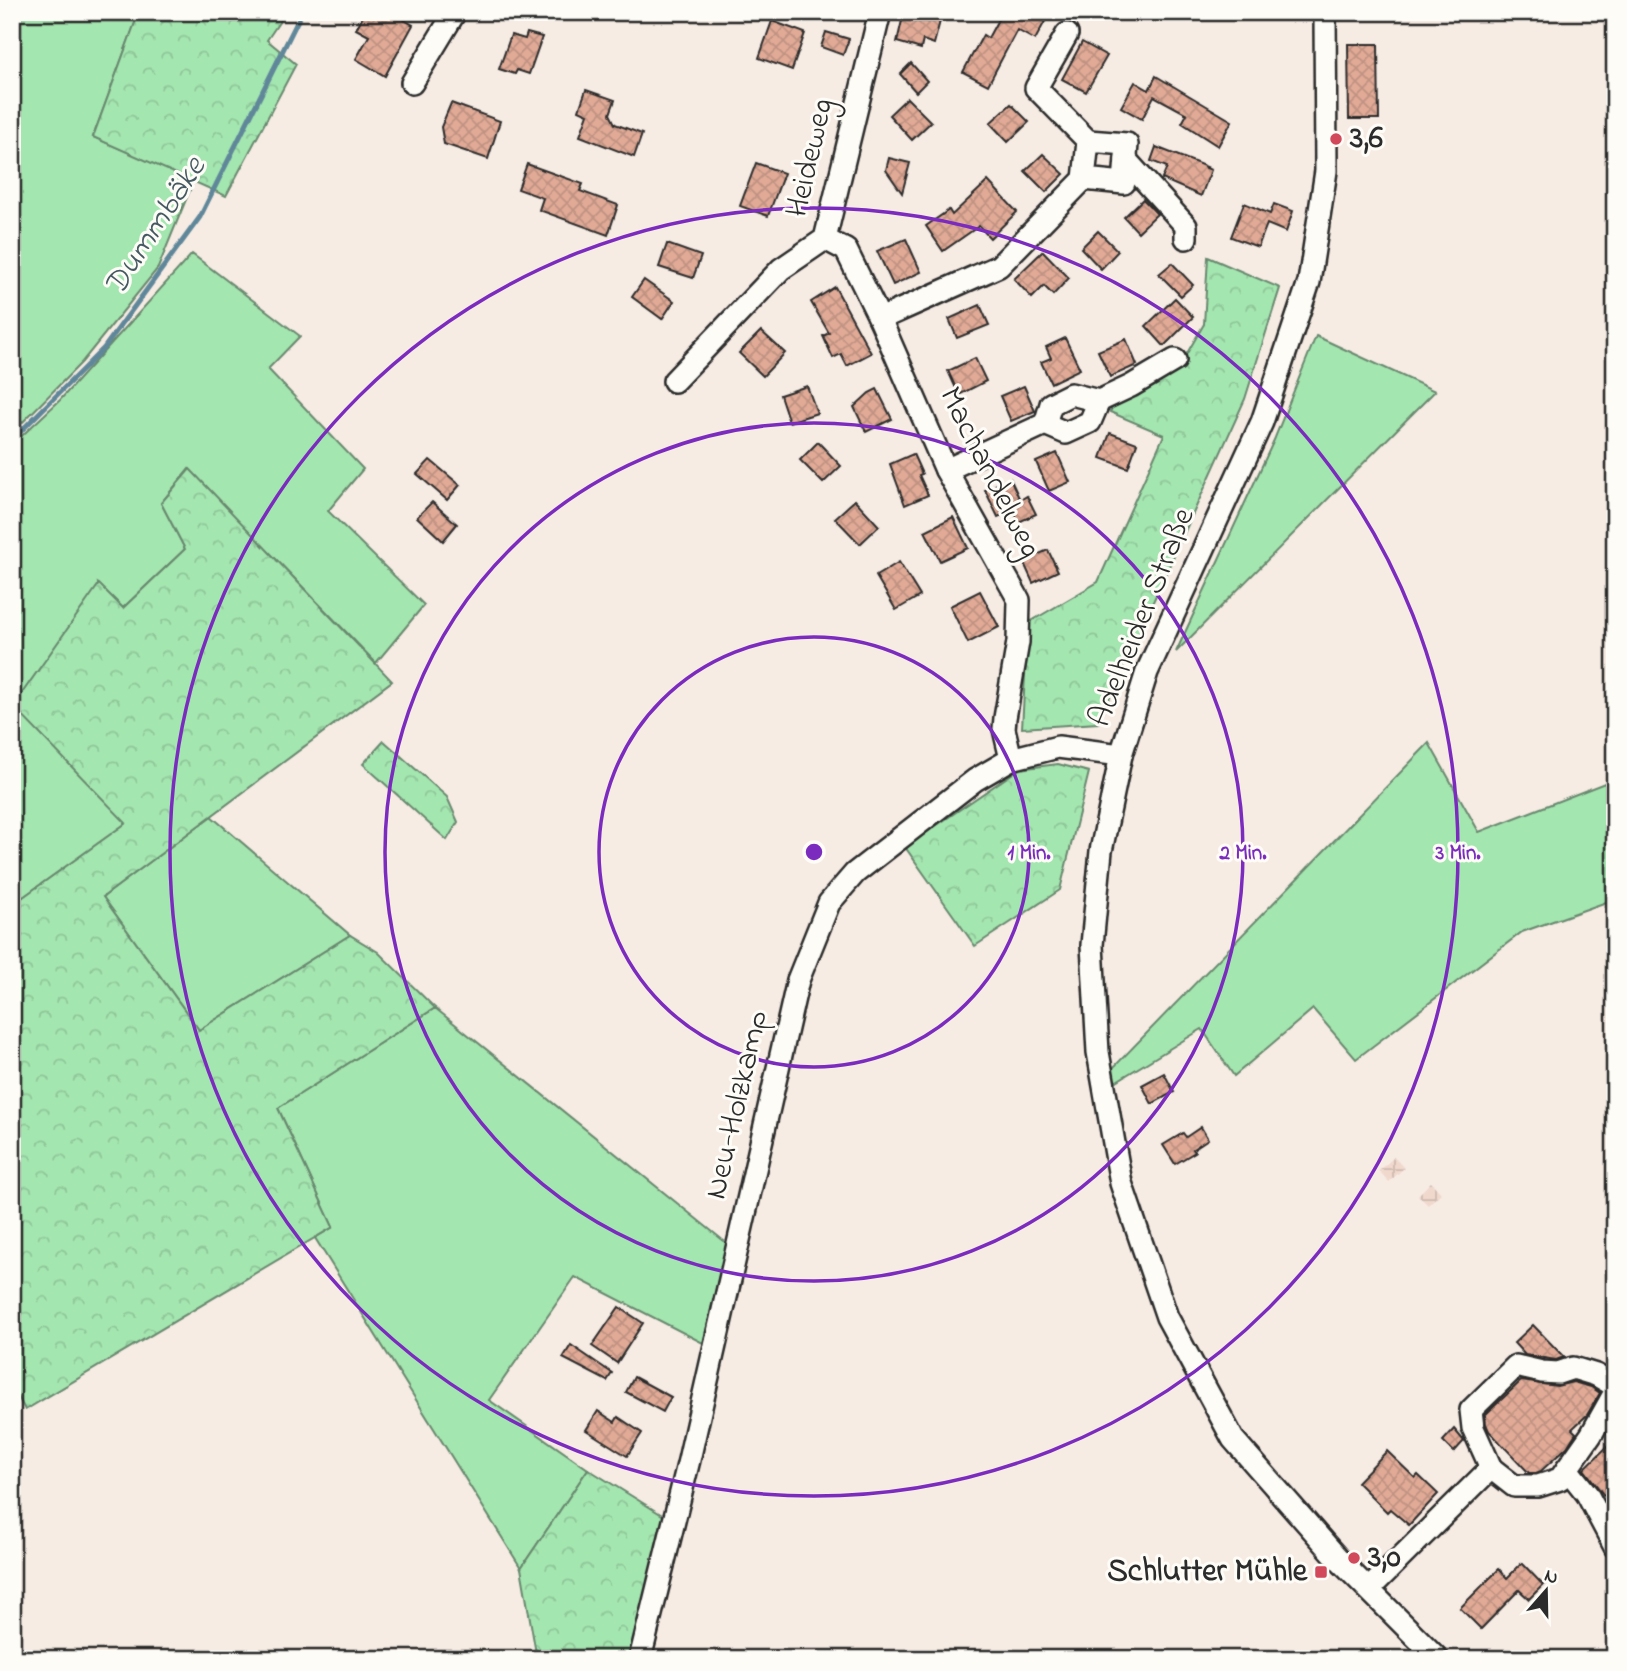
<svg xmlns="http://www.w3.org/2000/svg" width="1627" height="1671" font-family="'Indie Flower',sans-serif">
  <defs>
    <pattern id="industrial-grid" width="8" height="8" patternUnits="userSpaceOnUse" patternTransform="scale(1.75)"><rect width="8" height="8" fill="#f0d8cd"/><path d="M0 4h8M4 0v8" fill="none" stroke="#cebab0"/></pattern>
    <pattern id="forest-crowns" width="20" height="18" patternUnits="userSpaceOnUse" patternTransform="scale(1.75)"><rect width="20" height="18" fill="#a4e6b0"/><path d="M2 6a3 3 0 1 1 6 0M12 15a3 3 0 1 1 6 0" fill="none" stroke="#8dc598"/></pattern>
    <pattern id="building-cross-hatch" width="8" height="8" patternUnits="userSpaceOnUse" patternTransform="scale(1.75)"><rect width="8" height="8" fill="#e0aa96"/><path d="M0 0l8 8M0 8l8-8" fill="none" stroke="#c09281"/></pattern>
  </defs>
  <rect width="100%" height="100%" fill="#f7ece4"/>
  <filter id="ink" filterUnits="userSpaceOnUse"><feTurbulence type="fractalNoise" baseFrequency=".0143" numOctaves="2"/><feDisplacementMap in="SourceGraphic" scale="14" xChannelSelector="R" yChannelSelector="G"/><feConvolveMatrix kernelMatrix="1 2 1 2 8 2 1 2 1" color-interpolation-filters="sRGB"/></filter>
  <g filter="url(#ink)">
    <g fill="url(#industrial-grid)">
      <polygon points="1394,1157 1404,1168 1389,1182 1379,1171"/>
      <polygon points="1431,1182 1441,1193 1428,1205 1418,1195"/>
    </g>
    <g fill="#a4e6b0" stroke="#68886e" stroke-width="2">
      <polygon points="12,12 139,12 93,137 194,180 158,268 82,362 12,433"/>
      <polygon points="192,254 300,336 268,369 363,469 328,511 424,605 376,663 189,469 161,503 185,549 123,608 98,584 127,823 12,905 12,445 60,400"/>
      <polygon points="1316,336 1435,391 1176,652 1274,440"/>
      <polygon points="1429,743 1479,832 1615,779 1615,899 1522,932 1356,1059 1313,1009 1234,1076 1202,1029 1110,1085 1109,1072"/>
      <polygon points="211,816 350,935 199,1030 103,897"/>
      <polygon points="435,1008 729,1245 720,1272 703,1343 575,1277 489,1400 588,1469 521,1568 315,1238 333,1227 278,1108"/>
    </g>
    <g fill="url(#forest-crowns)" stroke="#68886e" stroke-width="2">
      <polygon points="139,12 286,12 267,40 296,64 226,196 93,137"/>
      <polygon points="1208,257 1280,288 1245,399 1098,723 1022,728 1028,623 1098,582 1164,435 1110,412 1115,402 1179,367 1204,324"/>
      <polygon points="190,469 392,681 103,897 199,1030 350,935 378,952 435,1008 278,1108 333,1227 25,1410 12,1385 12,905 126,823 13,706 99,584 123,608 185,549 161,503"/>
      <polygon points="384,741 447,797 458,822 447,840 363,764"/>
      <polygon points="1058,764 1089,772 1060,890 975,946 905,847 1019,769"/>
      <polygon points="588,1469 667,1518 634,1659 537,1659 521,1568"/>
    </g>
    <g fill="none" stroke-linecap="round" stroke-linejoin="round">
      <polyline stroke="#5f8799" stroke-width="5" points="12,440 104,348 200,217 302,12"/>
    </g>
    <g fill="url(#building-cross-hatch)" stroke="#2b2b2b" stroke-width="2">
      <polygon points="365,12 390,12 413,25 385,76 356,59 369,36 356,29"/>
      <polygon points="904,12 940,21 934,44 923,40 921,49 897,42"/>
      <polygon points="1002,12 1050,12 1035,40 1017,30 988,85 963,72 983,35 988,38"/>
      <polygon points="772,21 805,33 792,70 759,58"/>
      <polygon points="826,32 849,39 843,55 821,47"/>
      <polygon points="527,33 542,37 529,74 517,70 515,74 499,69 511,35 525,39"/>
      <polygon points="1082,42 1107,56 1086,92 1062,79"/>
      <polygon points="1348,44 1378,44 1379,119 1349,119"/>
      <polygon points="911,63 927,81 916,92 900,74"/>
      <polygon points="1156,76 1232,121 1218,146 1182,123 1187,114 1154,96 1142,119 1121,107 1135,82 1149,90"/>
      <polygon points="586,90 615,100 610,114 615,124 642,134 634,157 580,136 588,114 579,110"/>
      <polygon points="907,98 931,122 912,140 889,115"/>
      <polygon points="451,103 500,121 488,159 444,144 441,127"/>
      <polygon points="1011,104 1029,122 1008,142 990,123"/>
      <polygon points="1156,147 1207,167 1206,168 1211,170 1201,196 1162,179 1167,167 1151,161"/>
      <polygon points="1043,154 1064,174 1046,192 1025,171"/>
      <polygon points="889,158 910,163 902,193 886,170"/>
      <polygon points="756,163 784,173 768,216 740,206"/>
      <polygon points="527,164 583,184 580,191 618,205 608,235 539,210 543,198 518,189"/>
      <polygon points="988,181 1017,212 990,238 979,226 943,251 926,226 949,210 952,215"/>
      <polygon points="1143,199 1157,214 1138,232 1124,217"/>
      <polygon points="1244,203 1270,214 1274,204 1293,211 1286,232 1267,224 1258,247 1231,237"/>
      <polygon points="1098,231 1118,251 1101,269 1081,248"/>
      <polygon points="906,239 921,272 893,285 877,251"/>
      <polygon points="667,244 701,256 693,278 659,267"/>
      <polygon points="1043,251 1069,278 1053,295 1044,286 1032,298 1014,279"/>
      <polygon points="1172,263 1193,285 1181,296 1159,274"/>
      <polygon points="644,280 674,301 662,319 632,297"/>
      <polygon points="835,287 871,353 847,366 841,354 833,358 823,336 829,333 811,302"/>
      <polygon points="1175,298 1193,317 1164,346 1146,326"/>
      <polygon points="980,305 989,325 957,338 949,319"/>
      <polygon points="761,331 785,353 763,376 739,353"/>
      <polygon points="1065,338 1080,369 1051,383 1041,362 1051,358 1046,347"/>
      <polygon points="1126,339 1137,365 1110,377 1098,351"/>
      <polygon points="975,358 986,381 959,395 948,371"/>
      <polygon points="807,386 817,413 789,422 780,395"/>
      <polygon points="1024,386 1035,411 1011,421 1000,396"/>
      <polygon points="877,389 892,419 866,432 854,407 869,393"/>
      <polygon points="1110,433 1137,443 1128,468 1101,458"/>
      <polygon points="818,442 841,466 823,483 800,460"/>
      <polygon points="1057,453 1070,482 1049,491 1036,462"/>
      <polygon points="913,454 922,474 919,475 928,495 905,505 890,464"/>
      <polygon points="430,460 460,485 447,500 417,474"/>
      <polygon points="1010,478 1020,500 1027,496 1036,514 1019,522 1013,510 998,517 985,490"/>
      <polygon points="855,500 879,526 860,544 835,518"/>
      <polygon points="432,502 457,524 443,541 417,517"/>
      <polygon points="953,517 968,548 940,561 925,531"/>
      <polygon points="1048,550 1058,571 1033,583 1023,561"/>
      <polygon points="899,562 920,596 896,610 876,576"/>
      <polygon points="980,591 999,627 968,643 950,606"/>
      <polygon points="1164,1073 1174,1092 1152,1104 1142,1085"/>
      <polygon points="1201,1127 1208,1139 1193,1149 1195,1152 1175,1164 1163,1145 1183,1133 1186,1137"/>
      <polygon points="619,1307 643,1323 617,1363 592,1346"/>
      <polygon points="1533,1325 1564,1357 1556,1360 1525,1355 1514,1343"/>
      <polygon points="571,1345 612,1373 607,1381 563,1358"/>
      <polygon points="634,1377 671,1397 663,1412 626,1392"/>
      <polygon points="1521,1381 1557,1386 1573,1382 1591,1387 1600,1393 1587,1415 1572,1429 1576,1433 1567,1447 1541,1471 1536,1473 1529,1473 1489,1431 1486,1424 1485,1415"/>
      <polygon points="598,1411 615,1422 618,1417 642,1433 627,1456 586,1430"/>
      <polygon points="1454,1429 1464,1441 1454,1452 1443,1441"/>
      <polygon points="1615,1439 1615,1510 1584,1469"/>
      <polygon points="1387,1451 1415,1478 1418,1475 1438,1494 1409,1525 1390,1509 1387,1512 1357,1482"/>
      <polygon points="1522,1563 1543,1585 1529,1599 1519,1590 1481,1629 1460,1608 1499,1569 1507,1578"/>
    </g>
    <g fill="none" stroke-linecap="round" stroke-linejoin="round">
      <defs>
        <g id="minor">
          <polyline points="1325,12 1326,171 1309,282 1262,422 1147,672 1121,755 1101,851 1092,945 1098,1052 1121,1183 1167,1317 1233,1439 1341,1562 1438,1659"/>
          <polyline points="1067,34 1036,88 1088,141"/>
          <polyline points="412,83 455,12"/>
          <polyline points="1126,160 1186,226 1186,238"/>
          <polyline points="825,239 846,250 880,319 946,470 1019,600 1018,642 1005,718 1004,729 1011,759"/>
          <polyline points="880,319 999,266 1084,179 1088,141 1127,144 1124,183 1084,179"/>
          <polyline points="674,381 781,269 825,239 880,12"/>
          <polyline points="1045,424 1051,404 1071,394 1099,401 1131,386 1175,360"/>
          <polyline points="946,470 1045,424 1066,433 1090,422 1099,401"/>
          <polyline points="1491,1468 1473,1428 1471,1410 1516,1366 1542,1372 1558,1373 1573,1368 1596,1375 1615,1386"/>
          <polyline points="1567,1469 1587,1494 1615,1547"/>
          <polyline points="1369,1589 1491,1468 1514,1486 1538,1486 1560,1479 1591,1435 1615,1392"/>
          <polyline points="640,1659 689,1460 798,980 829,903 855,873 975,780 1011,759 1058,747 1121,755"/>
        </g>
      </defs>
      <use href="#minor" stroke="#2b2b2b" stroke-width="26"/>
      <use href="#minor" stroke="#fdfcf7" stroke-width="21"/>
    </g>
  </g>
  <g fill="none" stroke="#7b2cbf" stroke-width="3.5">
    <circle cx="814" cy="852" r="215"/>
    <circle cx="814" cy="852" r="429"/>
    <circle cx="814" cy="852" r="644"/>
  </g>
  <g fill="#d1495b" stroke="#fdfcf7" stroke-width="2.5">
    <circle cx="1336" cy="139" r="7"/>
    <circle cx="1354" cy="1558" r="7"/>
    <rect x="1314" y="1565" width="14" height="14" rx="3.5"/>
  </g>
  <g text-anchor="middle" dominant-baseline="central" stroke-width="6" stroke-linejoin="round" paint-order="stroke">
    <g font-size="32" font-weight="bold" fill="#2b2b2b" stroke="#fdfcf7" text-anchor="start">
      <text x="1350" y="139">3,6</text>
      <text x="1368" y="1558">3,0</text>
      <text x="1307" y="1572" text-anchor="end">Schlutter Mühle</text>
    </g>
    <g font-size="32" fill="#2b2b2b" stroke="#fdfcf7">
      <text transform="translate(811 158) rotate(-77)">Heideweg</text>
      <text transform="translate(989 473) rotate(63)">Machandelweg</text>
      <text transform="translate(1143 618) rotate(-68)">Adelheider Straße</text>
      <text transform="translate(738 1105) rotate(-77)">Neu-Holzkamp</text>
    </g>
    <g font-size="33" font-style="italic" fill="#455962" stroke="#fdfcf7">
      <text transform="translate(156 227) rotate(-57)">Dummbäke</text>
    </g>
  </g>
  <circle cx="814" cy="852" r="10" fill="#7b2cbf" stroke="#fdfcf7" stroke-width="3.5"/>
  <g font-size="21" text-anchor="middle" font-weight="bold" fill="#7b2cbf" stroke="#fdfcf7" stroke-width="6" stroke-linejoin="round" paint-order="stroke">
    <text x="1029" y="859">1 Min.</text>
    <text x="1243" y="859">2 Min.</text>
    <text x="1458" y="859">3 Min.</text>
  </g>
  <rect width="1627" height="1671" fill="none" stroke="#fdfcf7" stroke-width="42"/>
  <rect x="21" y="21" width="1585" height="1629" fill="none" stroke="#2b2b2b" stroke-width="2.5" filter="url(#ink)"/>
  <g transform="translate(1546 1591) rotate(20)" stroke="#fdfcf7" stroke-width="5" paint-order="stroke">
  <path d="M0-5L12 26L0 18L-12 26Z" fill="#2b2b2b"/>
  <text y="-10" font-size="19" font-weight="bold" text-anchor="middle" fill="#2b2b2b">N</text>
  </g>
</svg>
